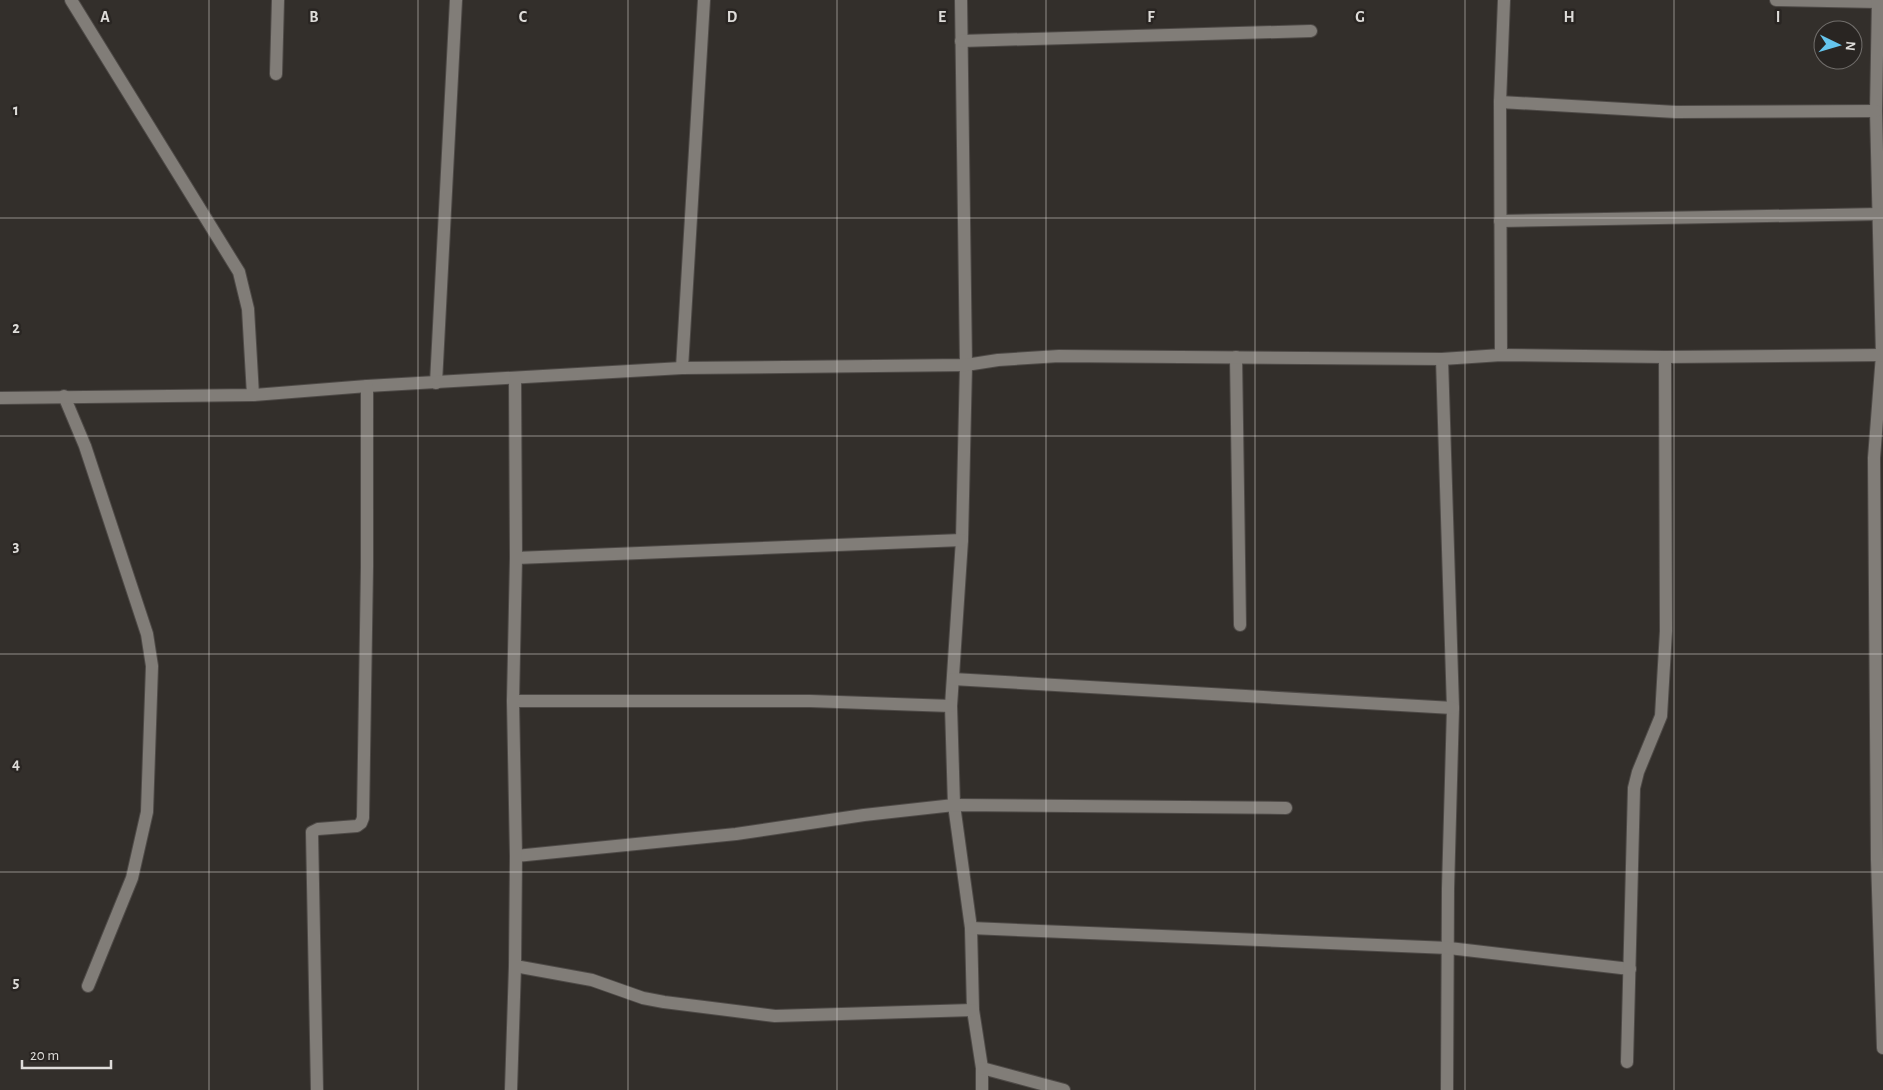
<svg xmlns="http://www.w3.org/2000/svg" width="1883" height="1090" font-family="'Alegreya Sans',sans-serif">
  <rect width="100%" height="100%" fill="#332f2b"/>
  <g fill="none" stroke-linecap="round" stroke-linejoin="round">
    <defs>
      <g id="minor">
        <polyline points="71,0 239,272 248,309 253,395"/>
        <polyline points="961,0 966,365 962,540 951,706 954,805 971,928 973,1010 982,1068 982,1090"/>
        <polyline points="1776,0 1878,2"/>
        <polyline points="1878,0 1876,111 1882,355 1874,458 1877,859 1883,1048"/>
        <polyline points="961,41 1311,31"/>
        <polyline points="276,74 278,0"/>
        <polyline points="1500,102 1676,112 1876,111"/>
        <polyline points="1500,221 1880,214"/>
        <polyline points="1501,355 1500,102 1504,0"/>
        <polyline points="1236,357 1240,625"/>
        <polyline points="1442,359 1453,708 1448,889 1447,1090"/>
        <polyline points="682,368 704,0"/>
        <polyline points="436,383 456,0"/>
        <polyline points="64,396 85,446 147,634 152,666 147,812 132,878 88,986"/>
        <polyline points="0,398 253,395 367,386 682,368 966,365 998,360 1059,356 1442,359 1501,355 1665,357 1883,355"/>
        <polyline points="516,558 962,540"/>
        <polyline points="953,679 1453,708"/>
        <polyline points="513,701 810,701 951,706"/>
        <polyline points="516,856 736,834 864,815 954,805 1286,808"/>
        <polyline points="971,928 1449,948 1630,969"/>
        <polyline points="515,966 592,980 643,998 664,1002 775,1016 973,1010"/>
        <polyline points="1627,1062 1634,788 1638,772 1661,716 1666,631 1665,357"/>
        <polyline points="982,1068 1064,1090"/>
        <polyline points="317,1090 312,832 318,829 357,826 361,823 363,818 367,567 367,386"/>
        <polyline points="511,1090 515,966 516,856 513,701 516,558 515,378"/>
      </g>
    </defs>
    <use href="#minor" stroke="#4e4a47" stroke-width="14"/>
    <use href="#minor" stroke="#817d78" stroke-width="12"/>
  </g>
  <path fill="none" stroke="#dedcd9" stroke-width="1" stroke-opacity="0.55" d="M209,0V1090M418,0V1090M628,0V1090M837,0V1090M1046,0V1090M1255,0V1090M1465,0V1090M1674,0V1090M0,218H1883M0,436H1883M0,654H1883M0,872H1883"/>
  <g font-size="16" text-anchor="middle" font-weight="bold" fill="#dedcd9" stroke="#292522" stroke-width="5" stroke-linejoin="round" paint-order="stroke">
    <text x="105" y="22">A</text>
    <text x="314" y="22">B</text>
    <text x="523" y="22">C</text>
    <text x="732" y="22">D</text>
    <text x="942" y="22">E</text>
    <text x="1151" y="22">F</text>
    <text x="1360" y="22">G</text>
    <text x="1569" y="22">H</text>
    <text x="1778" y="22">I</text>
    <text x="16" y="115">1</text>
    <text x="16" y="333">2</text>
    <text x="16" y="551">3</text>
    <text x="16" y="769">4</text>
    <text x="16" y="987">5</text>
  </g>
  <g transform="translate(1838 45) rotate(95)"><circle r="24" fill="#292522" stroke="#716e6b"/>
  <path d="M0-4L9 19L0 12L-9 19Z" fill="#65c5ee"/>
  <text y="-8" font-size="14" font-weight="bold" text-anchor="middle" fill="#dedcd9">N</text>
  </g>
  <path d="M22 1060v8h89v-8" fill="none" stroke="#dedcd9" stroke-width="2.5"/>
  <text x="30" y="1060" font-size="15" fill="#dedcd9" stroke="#292522" stroke-width="4" paint-order="stroke">20 m</text>
</svg>
